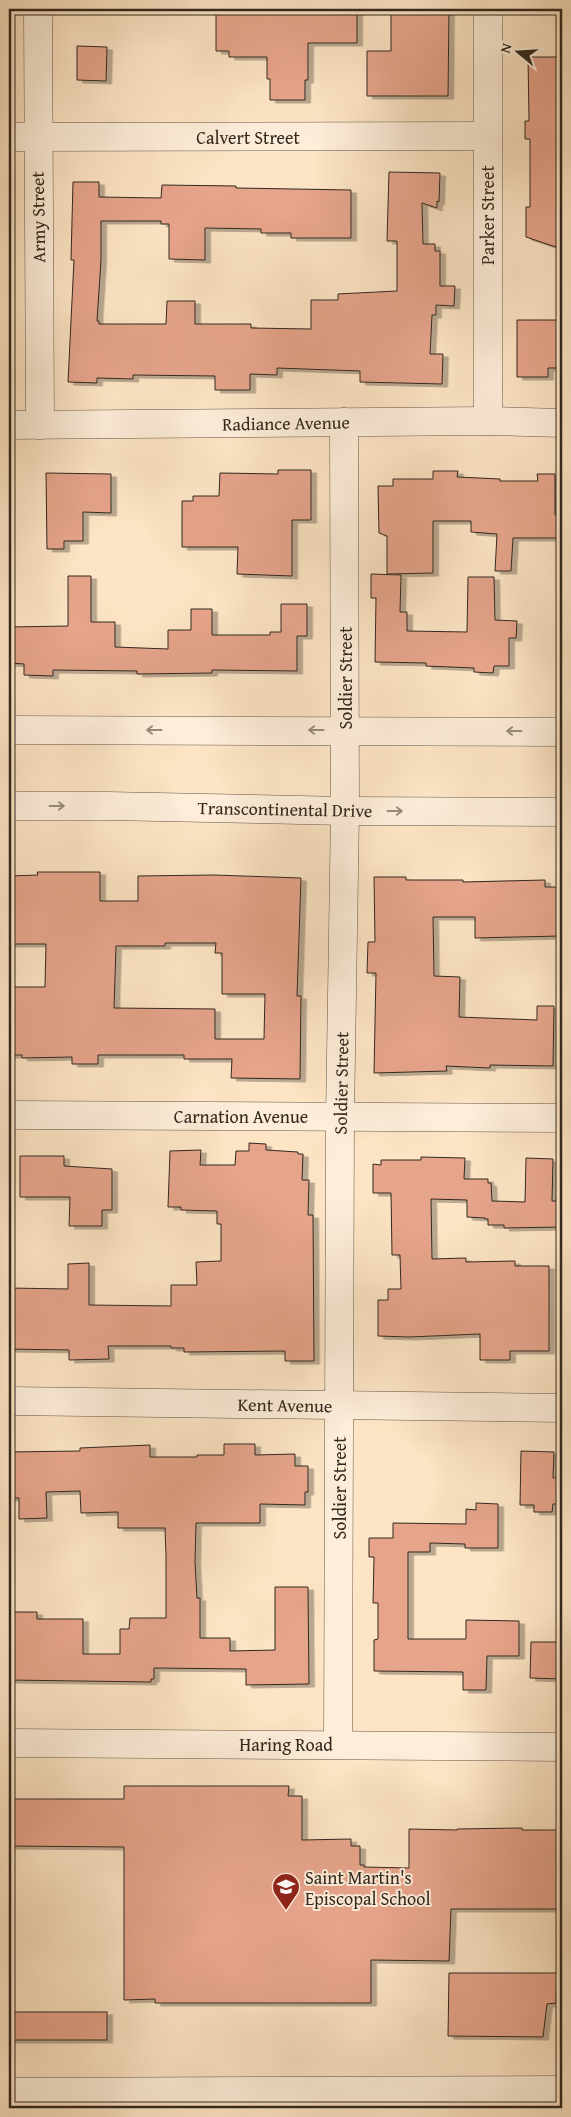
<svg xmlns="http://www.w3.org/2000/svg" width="571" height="2117" font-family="'Gentium Book Plus',serif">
  <defs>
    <filter id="shadow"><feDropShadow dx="5.5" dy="3" stdDeviation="0" flood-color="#0004"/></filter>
  </defs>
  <rect width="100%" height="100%" fill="#fce4c4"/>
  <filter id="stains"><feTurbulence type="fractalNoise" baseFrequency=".004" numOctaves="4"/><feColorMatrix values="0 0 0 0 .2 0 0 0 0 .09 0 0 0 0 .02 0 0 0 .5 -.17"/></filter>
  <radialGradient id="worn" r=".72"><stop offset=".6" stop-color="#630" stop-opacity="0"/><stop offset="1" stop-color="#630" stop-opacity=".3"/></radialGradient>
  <g fill="#e6a48b" stroke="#31281e" fill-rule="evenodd" filter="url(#shadow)">
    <polygon points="216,9 261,9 261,11 315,12 315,9 357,9 357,43 308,43 308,80 305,80 305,100 270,100 270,79 267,79 267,57 229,57 229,51 216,51"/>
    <polygon points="413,9 449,9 448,96 367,96 367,51 391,51 391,13 413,13"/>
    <polygon points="77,46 107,47 106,81 77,80"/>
    <polygon points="528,57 562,57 562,249 526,237 526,207 530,207 530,139 525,139 525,121 529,121"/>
    <polygon points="389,172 440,173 439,202 437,201 437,208 422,203 423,244 435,244 435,251 440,251 440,286 455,286 454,306 436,305 436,315 432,315 430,354 443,354 442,384 360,382 360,371 277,368 277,375 250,374 250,390 215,390 215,376 133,375 133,379 97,378 97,383 68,382 74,260 71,260 73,182 99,182 99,197 161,198 162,185 236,186 236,188 351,190 351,238 291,238 291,233 261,233 261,229 205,228 205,260 169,259 169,224 161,224 161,221 101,221 101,260 97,321 99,321 99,324 166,324 167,301 195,301 195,324 251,324 251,328 311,329 311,300 338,300 338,294 397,291 397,241 387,241"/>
    <polygon points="517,320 562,320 562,368 548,368 548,377 517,377"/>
    <polygon points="278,470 311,470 311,520 292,520 292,576 237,574 238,547 182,547 182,501 193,501 193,496 219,496 220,473 278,474"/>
    <polygon points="433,471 458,471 457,477 500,479 500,481 538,481 537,474 555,474 555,515 562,515 562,538 513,538 511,571 495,571 497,534 471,532 471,521 433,521 433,573 387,574 387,536 379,533 378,486 393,486 393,479 433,479"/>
    <polygon points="46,473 111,474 111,513 83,512 83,541 64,541 64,549 47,549"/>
    <polygon points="371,574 401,575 400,612 407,612 407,631 467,632 468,577 494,577 495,620 517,621 516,638 509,638 509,666 494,666 493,673 474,672 474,668 426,666 426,663 375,662 376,598 371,598"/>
    <polygon points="68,576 91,576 91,622 115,622 115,647 168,649 168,630 191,630 191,609 212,609 212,635 270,635 270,632 281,632 281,604 307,604 307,636 297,636 297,671 212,670 212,673 137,674 137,671 53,670 53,676 24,675 24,664 9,663 9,627 68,626"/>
    <path d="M37,872H100V901H138V876L214,875L301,878L297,996H301L300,1079L231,1078L232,1059H184V1055H98V1064H72V1057L22,1058V1055H9V987H45L46,944H9V876L38,875ZM165,943H216L215,953H222V994H265L264,1039H215V1009L114,1008L116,946H165Z"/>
    <polygon points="374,877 406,877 406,880 463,880 463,882 545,880 545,887 560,887 560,936 475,938 475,917 433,917 434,976 460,977 459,1017 537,1020 537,1006 554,1006 553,1066 490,1065 490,1068 446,1066 447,1071 374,1073 376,973 367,973 368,942 375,942"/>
    <polygon points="249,1143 266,1144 266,1150 298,1152 298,1154 303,1154 302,1180 309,1180 308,1215 313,1215 314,1361 285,1361 285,1351 184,1352 184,1348 171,1348 171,1346 108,1346 109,1359 69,1360 69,1350 9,1349 9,1288 68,1289 68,1264 89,1263 89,1305 171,1306 171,1285 197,1285 196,1262 221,1261 221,1224 217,1224 217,1211 181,1210 181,1207 168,1207 170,1151 201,1150 200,1165 235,1165 236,1151 249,1151"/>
    <polygon points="20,1156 64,1156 64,1166 112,1169 112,1210 102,1210 102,1226 69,1226 70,1197 20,1197"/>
    <polygon points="421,1157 465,1158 464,1179 488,1179 488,1183 491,1183 492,1201 525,1202 526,1158 553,1159 552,1201 562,1201 562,1227 504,1228 504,1225 488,1225 488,1219 485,1219 485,1218 467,1217 467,1200 431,1199 432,1259 466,1258 466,1262 515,1261 515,1266 549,1266 549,1351 510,1351 510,1360 480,1360 480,1334 409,1337 378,1336 378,1300 388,1300 388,1289 401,1289 400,1255 392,1255 391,1193 373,1193 373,1164 381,1165 381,1160 421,1160"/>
    <polygon points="224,1444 255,1444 255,1455 295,1454 295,1466 308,1466 308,1492 305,1492 305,1505 260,1504 260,1523 196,1523 195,1562 197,1598 200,1598 200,1638 230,1638 230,1651 275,1650 275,1587 308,1587 309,1684 246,1685 246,1669 154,1668 154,1679 151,1679 151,1682 9,1680 9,1612 37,1612 37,1619 83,1619 83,1654 120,1654 120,1629 129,1629 130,1618 166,1618 166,1556 165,1528 118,1528 118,1512 81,1513 80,1491 46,1492 47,1518 19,1519 19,1498 9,1498 9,1452 80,1451 80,1448 150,1445 150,1457 197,1457 197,1455 224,1455"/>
    <polygon points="521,1451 554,1452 553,1478 562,1478 562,1504 553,1504 552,1512 534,1512 534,1505 520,1505"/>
    <polygon points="476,1503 498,1504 498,1548 465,1548 465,1544 430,1543 430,1552 408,1552 408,1639 466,1639 466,1620 519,1621 519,1656 487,1656 486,1690 463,1690 463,1672 374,1671 374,1640 378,1639 378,1603 373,1603 374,1557 369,1557 369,1538 393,1538 393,1523 466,1524 466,1509 476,1510"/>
    <polygon points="531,1642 562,1642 562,1679 530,1678"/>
    <polygon points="124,1786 289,1786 288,1796 302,1796 302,1840 351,1839 351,1846 360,1846 360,1865 364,1865 364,1867 409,1868 409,1829 457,1830 457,1829 522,1828 522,1830 562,1830 562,1909 451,1909 449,1961 371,1960 371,2003 155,2003 155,1999 124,2000 124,1847 9,1846 9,1799 124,1799"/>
    <polygon points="449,1973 557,1973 556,2003 547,2004 543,2037 448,2036"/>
    <rect x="9" y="2012" width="98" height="28"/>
  </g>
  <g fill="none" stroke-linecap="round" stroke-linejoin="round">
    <defs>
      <g id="minor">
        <polyline points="38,9 40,425"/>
        <polyline points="488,9 488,421"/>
        <polyline points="9,137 487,136"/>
        <polyline points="9,425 488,421 562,423"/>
        <polyline points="9,730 562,732"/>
        <polyline points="9,806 108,806 345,811 562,812"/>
        <polyline points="9,1115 562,1118"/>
        <polyline points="9,1401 562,1408"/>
        <polyline points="9,1743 562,1747"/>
        <polyline points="338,1744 340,1117 345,811 344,422"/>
        <polyline points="9,2092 562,2090"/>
      </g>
    </defs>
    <use href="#minor" stroke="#645748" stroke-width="29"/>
    <use href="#minor" stroke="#fdedd9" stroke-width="28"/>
  </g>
  <defs><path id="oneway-shaft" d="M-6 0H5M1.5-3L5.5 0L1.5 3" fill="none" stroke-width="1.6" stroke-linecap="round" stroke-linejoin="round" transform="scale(1.25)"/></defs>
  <g stroke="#978a7c">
    <use href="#oneway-shaft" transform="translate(154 730) rotate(180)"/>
    <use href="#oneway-shaft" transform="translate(316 730) rotate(180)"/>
    <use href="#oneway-shaft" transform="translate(514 731) rotate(-180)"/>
    <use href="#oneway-shaft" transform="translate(57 806)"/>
    <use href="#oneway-shaft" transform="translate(395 811)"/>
  </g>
  <defs>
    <symbol id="school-pin" viewBox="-11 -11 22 30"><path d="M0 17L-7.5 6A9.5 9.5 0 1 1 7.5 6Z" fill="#8f2418" stroke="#fdedd9"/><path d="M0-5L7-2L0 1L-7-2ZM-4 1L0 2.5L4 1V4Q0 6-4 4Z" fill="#fff"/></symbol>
  </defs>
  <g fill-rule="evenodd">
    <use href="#school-pin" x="270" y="1871" width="32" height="43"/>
  </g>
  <g text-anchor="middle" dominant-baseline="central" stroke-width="4" stroke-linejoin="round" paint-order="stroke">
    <g font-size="18" fill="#31281e" stroke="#fdedd9">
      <text x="248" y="137">Calvert Street</text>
      <text transform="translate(487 215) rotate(-90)">Parker Street</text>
      <text transform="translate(38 217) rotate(-91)">Army Street</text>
      <text transform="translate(286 423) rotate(-1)">Radiance Avenue</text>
      <text transform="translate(345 678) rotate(-90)">Soldier Street</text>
      <text transform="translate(285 809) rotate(1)">Transcontinental Drive</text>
      <text transform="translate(341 1083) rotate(-89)">Soldier Street</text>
      <text x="241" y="1116">Carnation Avenue</text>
      <text transform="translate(285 1405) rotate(1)">Kent Avenue</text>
      <text transform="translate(339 1488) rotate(-90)">Soldier Street</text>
      <text x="286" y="1744">Haring Road</text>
    </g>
    <g font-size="18" fill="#31281e" stroke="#fdedd9" text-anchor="start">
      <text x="305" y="1877">Saint Martin's<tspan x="305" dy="21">Episcopal School</tspan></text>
    </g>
  </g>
  <rect width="571" height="2117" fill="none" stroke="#fce4c4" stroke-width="30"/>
  <rect x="10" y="10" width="551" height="2097" fill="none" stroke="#31281e" stroke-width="2.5"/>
  <rect x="15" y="15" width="541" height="2087" fill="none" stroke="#31281e"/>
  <g transform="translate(518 52) rotate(288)" stroke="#fdedd9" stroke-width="4" paint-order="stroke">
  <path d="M0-4L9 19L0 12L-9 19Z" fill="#31281e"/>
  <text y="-8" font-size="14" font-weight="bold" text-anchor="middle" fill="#31281e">N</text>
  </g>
  <rect width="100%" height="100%" filter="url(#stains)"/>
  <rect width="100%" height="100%" fill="url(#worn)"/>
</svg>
